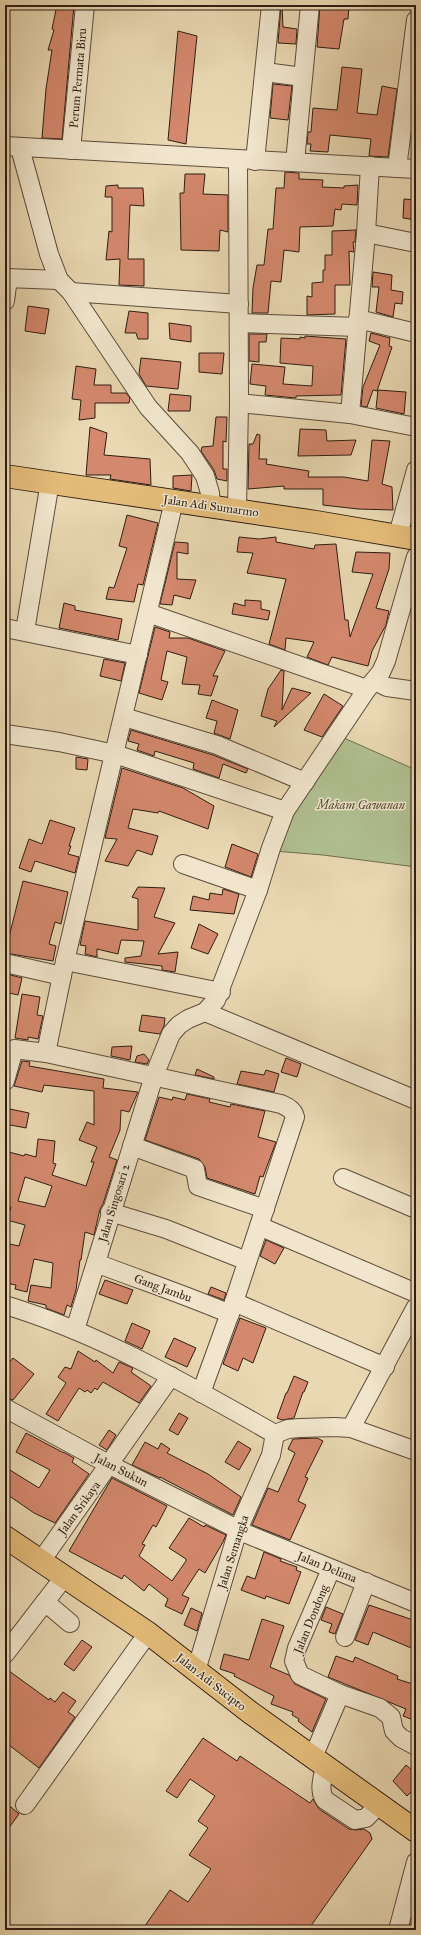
<svg xmlns="http://www.w3.org/2000/svg" width="421" height="1935" font-family="'IM FELL Great Primer',serif">
  <rect width="100%" height="100%" fill="#e9d8b2"/>
  <filter id="stains"><feTurbulence type="fractalNoise" baseFrequency=".005" numOctaves="4"/><feColorMatrix values="0 0 0 0 .2 0 0 0 0 .09 0 0 0 0 .02 0 0 0 .5 -.17"/></filter>
  <radialGradient id="worn" r=".72"><stop offset=".6" stop-color="#630" stop-opacity="0"/><stop offset="1" stop-color="#630" stop-opacity=".3"/></radialGradient>
  <polygon fill="#b0c091" stroke="#6f6e52" points="344,738 416,770 416,867 323,855 274,851 295,805"/>
  <g fill="#d4886d" stroke="#2e1d13" fill-rule="evenodd">
    <polygon points="57,5 74,5 62,139 42,138 46,89 52,50 48,50 54,30 52,29"/>
    <polygon points="281,5 282,5 283,27 297,29 296,44 278,43"/>
    <polygon points="320,5 349,5 348,19 344,19 339,49 317,47"/>
    <polygon points="178,31 197,36 186,144 168,140"/>
    <polygon points="342,67 362,69 357,113 377,115 382,86 397,89 388,157 369,156 371,139 330,135 328,152 310,151 311,144 307,144 308,132 311,132 313,108 337,110"/>
    <polygon points="273,84 292,86 288,120 270,118"/>
    <polygon points="285,172 299,173 299,179 323,180 322,187 344,188 344,186 358,185 357,205 342,204 341,210 335,209 333,226 300,227 299,252 284,250 281,282 271,281 268,313 252,313 253,288 257,265 264,265 268,229 273,229 276,188 284,188"/>
    <polygon points="185,174 205,174 203,194 228,195 228,232 220,230 219,251 181,250 180,193 184,193"/>
    <polygon points="118,185 118,188 143,188 144,206 130,205 128,259 144,259 144,286 119,285 120,259 106,260 109,231 112,232 112,197 105,197 106,186"/>
    <polygon points="404,199 416,200 416,220 403,218"/>
    <polygon points="356,230 355,242 353,242 354,252 349,251 350,285 335,285 335,314 307,315 307,296 312,297 312,283 323,282 323,270 325,270 325,255 332,255 332,231"/>
    <polygon points="373,272 392,275 391,290 403,292 402,304 395,303 393,317 376,312 379,287 372,287"/>
    <polygon points="28,306 49,309 45,334 25,331"/>
    <polygon points="129,311 148,313 148,339 138,339 136,333 125,333"/>
    <polygon points="169,323 191,326 191,342 170,339"/>
    <polygon points="371,333 390,338 389,346 392,347 377,391 373,390 367,407 361,406 363,387 380,345 369,341"/>
    <polygon points="249,334 267,334 266,342 259,342 259,362 249,361"/>
    <polygon points="305,336 346,339 341,395 296,396 296,398 265,395 266,386 250,384 252,364 285,367 283,384 312,386 313,366 280,363 281,338 300,339 300,337 305,338"/>
    <polygon points="199,353 224,353 222,374 199,372"/>
    <polygon points="141,358 181,362 178,389 146,386 139,374"/>
    <polygon points="76,366 96,369 94,385 111,385 111,393 126,393 130,398 129,403 95,403 95,418 79,420 81,400 72,399"/>
    <polygon points="378,390 406,392 404,414 376,408"/>
    <polygon points="170,394 191,396 190,411 168,411"/>
    <polygon points="216,417 227,417 226,442 223,441 223,469 227,469 227,481 217,479 214,470 201,451 202,447 213,446"/>
    <polygon points="90,427 107,433 104,455 150,459 151,485 110,479 111,475 86,475"/>
    <polygon points="300,429 326,430 327,441 356,440 351,455 298,456"/>
    <polygon points="257,434 260,435 259,459 267,459 266,464 309,471 308,477 344,477 368,481 372,440 390,441 382,484 392,487 393,510 358,509 323,505 323,489 284,489 284,486 248,489 249,444 253,444"/>
    <polygon points="192,475 191,491 173,488 173,476"/>
    <polygon points="127,515 158,523 143,585 138,584 134,602 106,599 109,587 114,588 127,548 119,546"/>
    <polygon points="239,537 259,539 276,537 276,542 314,549 315,545 336,544 345,620 348,620 350,637 373,574 352,572 356,552 390,553 389,569 376,608 389,611 386,625 372,651 368,666 332,657 328,665 307,657 314,642 286,638 285,650 269,644 286,579 247,573 253,553 237,552"/>
    <polygon points="175,542 188,543 188,554 177,552 177,579 196,580 190,599 174,595 172,605 160,604"/>
    <polygon points="245,600 261,601 261,609 270,611 268,620 232,614 234,603 245,606"/>
    <polygon points="64,603 75,606 75,610 122,619 118,640 59,628"/>
    <polygon points="155,627 170,632 169,638 188,638 225,651 213,676 218,676 211,696 198,694 200,685 182,684 187,657 167,651 161,680 168,682 162,700 139,693"/>
    <polygon points="104,659 125,663 121,681 100,676"/>
    <polygon points="281,670 284,671 282,710 292,688 311,693 274,727 277,721 261,716 268,689"/>
    <polygon points="324,694 343,706 322,737 304,730"/>
    <polygon points="212,700 238,710 230,739 214,733 217,721 206,718"/>
    <polygon points="131,730 213,755 248,769 246,773 223,764 219,778 193,769 194,763 155,751 154,756 137,750 139,744 128,741"/>
    <polygon points="76,757 88,759 87,770 76,769"/>
    <polygon points="122,768 183,788 214,806 208,829 159,811 158,813 133,809 128,828 158,836 152,855 137,850 128,866 105,861 117,839 105,838"/>
    <polygon points="50,820 75,828 69,846 71,846 68,854 79,857 75,873 35,861 31,872 19,868 29,839 42,844"/>
    <polygon points="232,844 258,854 251,877 225,867"/>
    <polygon points="23,881 68,892 61,924 55,922 49,944 56,946 53,961 5,953"/>
    <polygon points="138,887 165,888 154,917 175,923 158,954 178,952 175,972 162,970 162,966 125,962 125,958 141,956 144,941 121,940 118,954 97,949 97,957 85,954 86,946 80,945 85,921 138,930 138,899 132,897"/>
    <polygon points="223,889 239,894 234,914 190,910 193,896 209,900 210,893 222,895"/>
    <polygon points="199,924 218,934 208,954 191,948"/>
    <polygon points="7,974 22,978 18,995 5,992"/>
    <polygon points="22,994 40,997 37,1015 43,1016 38,1039 28,1037 28,1040 15,1038"/>
    <polygon points="142,1015 165,1018 164,1026 160,1034 139,1031"/>
    <polygon points="132,1046 130,1060 111,1056 112,1047"/>
    <polygon points="144,1054 149,1060 147,1064 135,1062 137,1056"/>
    <polygon points="286,1058 301,1064 297,1077 281,1072"/>
    <path d="M22,1061L30,1062L29,1066L104,1079L103,1088L138,1092L129,1112L121,1110L120,1130L109,1157L117,1160L103,1204L100,1209L94,1235L85,1232L81,1260H80L76,1290L71,1307L67,1305L64,1315L46,1308V1305L28,1301L31,1285L51,1288L53,1263L34,1259L27,1292L15,1289L16,1285L5,1283V1243L19,1246L25,1225L7,1220L11,1207L5,1206V1151L24,1156L25,1154L36,1157L38,1139L55,1141L53,1163L56,1164L52,1175L86,1186L94,1162H91L97,1147L79,1140L87,1122L94,1125V1091L44,1085L42,1092L14,1086ZM25,1177L52,1186L45,1207L18,1201Z"/>
    <polygon points="197,1069 214,1077 214,1079 195,1075"/>
    <polygon points="266,1070 279,1074 274,1092 237,1084 241,1071 264,1075"/>
    <polygon points="187,1094 210,1099 209,1102 230,1107 231,1104 265,1111 258,1137 276,1142 263,1177 260,1176 255,1194 207,1178 205,1167 199,1159 145,1140 159,1097 172,1100 173,1097 185,1100"/>
    <polygon points="5,1108 29,1113 26,1128 5,1124"/>
    <polygon points="266,1240 284,1248 275,1264 260,1256"/>
    <polygon points="105,1280 133,1290 127,1304 99,1294"/>
    <polygon points="211,1287 226,1293 224,1300 208,1294"/>
    <polygon points="240,1318 266,1328 253,1363 243,1358 238,1371 223,1364"/>
    <polygon points="132,1323 150,1331 142,1349 125,1341"/>
    <polygon points="174,1338 196,1348 187,1367 165,1357"/>
    <polygon points="78,1351 95,1362 96,1360 113,1373 119,1362 133,1368 131,1372 151,1386 139,1403 103,1382 97,1390 95,1388 91,1393 87,1390 85,1392 79,1388 58,1421 46,1414 66,1383 58,1377 65,1367 71,1369"/>
    <polygon points="13,1358 34,1374 13,1400 5,1398 5,1367"/>
    <polygon points="294,1376 308,1382 304,1392 303,1392 294,1418 282,1420 277,1418 286,1393 287,1393"/>
    <polygon points="179,1413 188,1418 178,1435 169,1430"/>
    <polygon points="109,1430 116,1435 107,1450 99,1445"/>
    <polygon points="26,1433 62,1452 65,1453 74,1458 72,1462 89,1474 55,1523 34,1513 5,1493 5,1467 39,1488 50,1470 16,1452"/>
    <polygon points="317,1438 323,1441 305,1477 308,1478 298,1501 306,1505 290,1540 252,1525 268,1488 278,1492 295,1453 288,1449 293,1439"/>
    <polygon points="238,1441 251,1449 239,1470 225,1462"/>
    <polygon points="145,1442 158,1449 161,1443 170,1449 167,1453 208,1474 241,1497 233,1515 160,1477 160,1478 132,1465"/>
    <polygon points="112,1478 167,1506 156,1527 153,1525 142,1544 145,1545 139,1556 172,1581 186,1561 186,1559 169,1548 189,1518 204,1527 205,1525 226,1535 223,1542 205,1573 199,1569 182,1595 189,1598 182,1614 165,1606 168,1599 149,1584 144,1591 124,1575 122,1579 69,1551"/>
    <polygon points="264,1552 281,1559 280,1561 297,1567 296,1570 301,1572 289,1604 266,1596 265,1599 241,1590 247,1576 255,1579"/>
    <polygon points="369,1605 416,1621 416,1650 373,1632 368,1645 355,1640"/>
    <polygon points="326,1607 343,1614 335,1634 329,1632 332,1624 321,1620"/>
    <polygon points="191,1608 202,1613 197,1631 184,1625"/>
    <polygon points="262,1619 284,1626 270,1667 289,1675 295,1684 326,1699 312,1732 298,1721 299,1719 292,1715 293,1712 271,1704 274,1696 234,1676 235,1674 220,1669 224,1654 249,1660"/>
    <polygon points="82,1640 92,1647 74,1671 64,1664"/>
    <polygon points="336,1656 353,1662 355,1657 398,1676 397,1679 416,1685 416,1721 403,1716 406,1709 328,1677"/>
    <polygon points="5,1668 49,1700 50,1698 55,1702 63,1692 76,1701 68,1712 75,1717 39,1768 5,1742"/>
    <polygon points="203,1738 237,1761 240,1756 310,1803 313,1799 319,1809 349,1829 356,1830 364,1829 370,1833 372,1839 308,1930 142,1930 170,1890 188,1902 211,1869 189,1855 208,1828 198,1821 215,1796 190,1779 177,1798 166,1791"/>
    <polygon points="406,1765 416,1774 416,1787 407,1796 393,1781"/>
    <polygon points="5,1802 19,1814 5,1833"/>
  </g>
  <g fill="none" stroke-linecap="round" stroke-linejoin="round">
    <defs>
      <g id="minor">
        <polyline points="265,72 303,77"/>
        <polyline points="5,146 416,169"/>
        <polyline points="20,148 49,254 59,280 71,292 148,407 190,453 205,476 210,493 211,507"/>
        <polyline points="71,150 85,5"/>
        <polyline points="255,161 271,5"/>
        <polyline points="295,162 310,5"/>
        <polyline points="397,168 416,20"/>
        <polyline points="366,233 416,243"/>
        <polyline points="5,278 59,280"/>
        <polyline points="71,292 239,304"/>
        <polyline points="5,301 8,278"/>
        <polyline points="358,319 416,333"/>
        <polyline points="239,323 358,327"/>
        <polyline points="239,403 350,414 416,427"/>
        <polyline points="350,414 366,233 370,166"/>
        <polyline points="237,510 239,403 238,160"/>
        <polyline points="398,535 416,470"/>
        <polyline points="148,613 367,689"/>
        <polyline points="5,628 138,655"/>
        <polyline points="25,631 50,482"/>
        <polyline points="375,681 387,687 416,691"/>
        <polyline points="124,717 217,745 305,782"/>
        <polyline points="5,734 59,742 115,754 285,811"/>
        <polyline points="183,864 258,890"/>
        <polyline points="65,961 221,992"/>
        <polyline points="5,963 62,976"/>
        <polyline points="205,1012 416,1100"/>
        <path d="M46,1053L281,1104C287,1107 293,1109 295,1117L234,1302L201,1393"/>
        <polyline points="5,1081 14,1049 46,1053 65,961 174,501"/>
        <polyline points="132,1146 195,1169 198,1186 265,1209"/>
        <polyline points="343,1178 416,1209"/>
        <polyline points="110,1212 166,1229 247,1261"/>
        <polyline points="259,1226 416,1293"/>
        <path d="M96,1263C140,1280 186,1295 230,1314"/>
        <polyline points="234,1302 385,1367"/>
        <path d="M5,1305C101,1334 188,1385 275,1434L288,1429L300,1428L335,1427L351,1428L416,1451"/>
        <polyline points="75,1330 154,1076 171,1034 179,1025 188,1019 205,1012 216,1000 258,890 271,848 285,811 367,689 381,672 386,661 416,557"/>
        <polyline points="5,1408 110,1465 247,1534 416,1603"/>
        <polyline points="351,1428 416,1307"/>
        <polyline points="41,1561 171,1376"/>
        <polyline points="45,1602 70,1623"/>
        <polyline points="345,1637 366,1582"/>
        <polyline points="5,1654 65,1576"/>
        <polyline points="196,1671 238,1530 271,1455 275,1434"/>
        <polyline points="340,1694 380,1708 391,1717 394,1731 401,1738 416,1746"/>
        <polyline points="313,1757 340,1694 300,1675 294,1661 297,1648 331,1569"/>
        <path d="M325,1766C323,1777 318,1790 325,1800L355,1820L366,1818L379,1804"/>
        <polyline points="25,1805 148,1633"/>
        <polyline points="398,1930 416,1862"/>
      </g>
      <polyline id="major" points="5,476 316,522 416,539"/>
      <polyline id="highway" points="5,1537 148,1633 251,1713 416,1831"/>
    </defs>
    <use href="#minor" stroke="#5d4c3b" stroke-width="20"/>
    <use href="#major" stroke="#2e1d13" stroke-width="24"/>
    <use href="#highway" stroke="#2e1d13" stroke-width="24"/>
    <use href="#minor" stroke="#f1e6cd" stroke-width="18"/>
    <use href="#major" stroke="#e4bc79" stroke-width="22"/>
    <use href="#highway" stroke="#e4bc79" stroke-width="22"/>
  </g>
  <g text-anchor="middle" dominant-baseline="central" stroke-width="3" stroke-linejoin="round" paint-order="stroke">
    <g font-size="12" fill="#2e1d13" stroke="#f1e6cd">
      <text transform="translate(78 78) rotate(-85)">Perum Permata Biru</text>
      <text transform="translate(211 506) rotate(8)">Jalan Adi Sumarmo</text>
      <text transform="translate(114 1203) rotate(-73)">Jalan Singosari 2</text>
      <text transform="translate(163 1288) rotate(20)">Gang Jambu</text>
      <text transform="translate(121 1470) rotate(27)">Jalan Sukun</text>
      <text transform="translate(79 1508) rotate(-54)">Jalan Srikaya</text>
      <text transform="translate(233 1552) rotate(-72)">Jalan Semangka</text>
      <text transform="translate(327 1567) rotate(22)">Jalan Delima</text>
      <text transform="translate(311 1619) rotate(-68)">Jalan Dondong</text>
      <text transform="translate(211 1682) rotate(38)">Jalan Adi Sucipto</text>
    </g>
    <g font-size="12" font-style="italic" fill="#554e39" stroke="#f1e6cd">
      <text x="361" y="805">Makam Gawanan</text>
    </g>
  </g>
  <rect width="421" height="1935" fill="none" stroke="#e9d8b2" stroke-width="20"/>
  <rect x="6" y="6" width="409" height="1923" fill="none" stroke="#2e1d13" stroke-width="2"/>
  <rect x="10" y="10" width="401" height="1915" fill="none" stroke="#2e1d13"/>
  <rect width="100%" height="100%" filter="url(#stains)"/>
  <rect width="100%" height="100%" fill="url(#worn)"/>
</svg>
